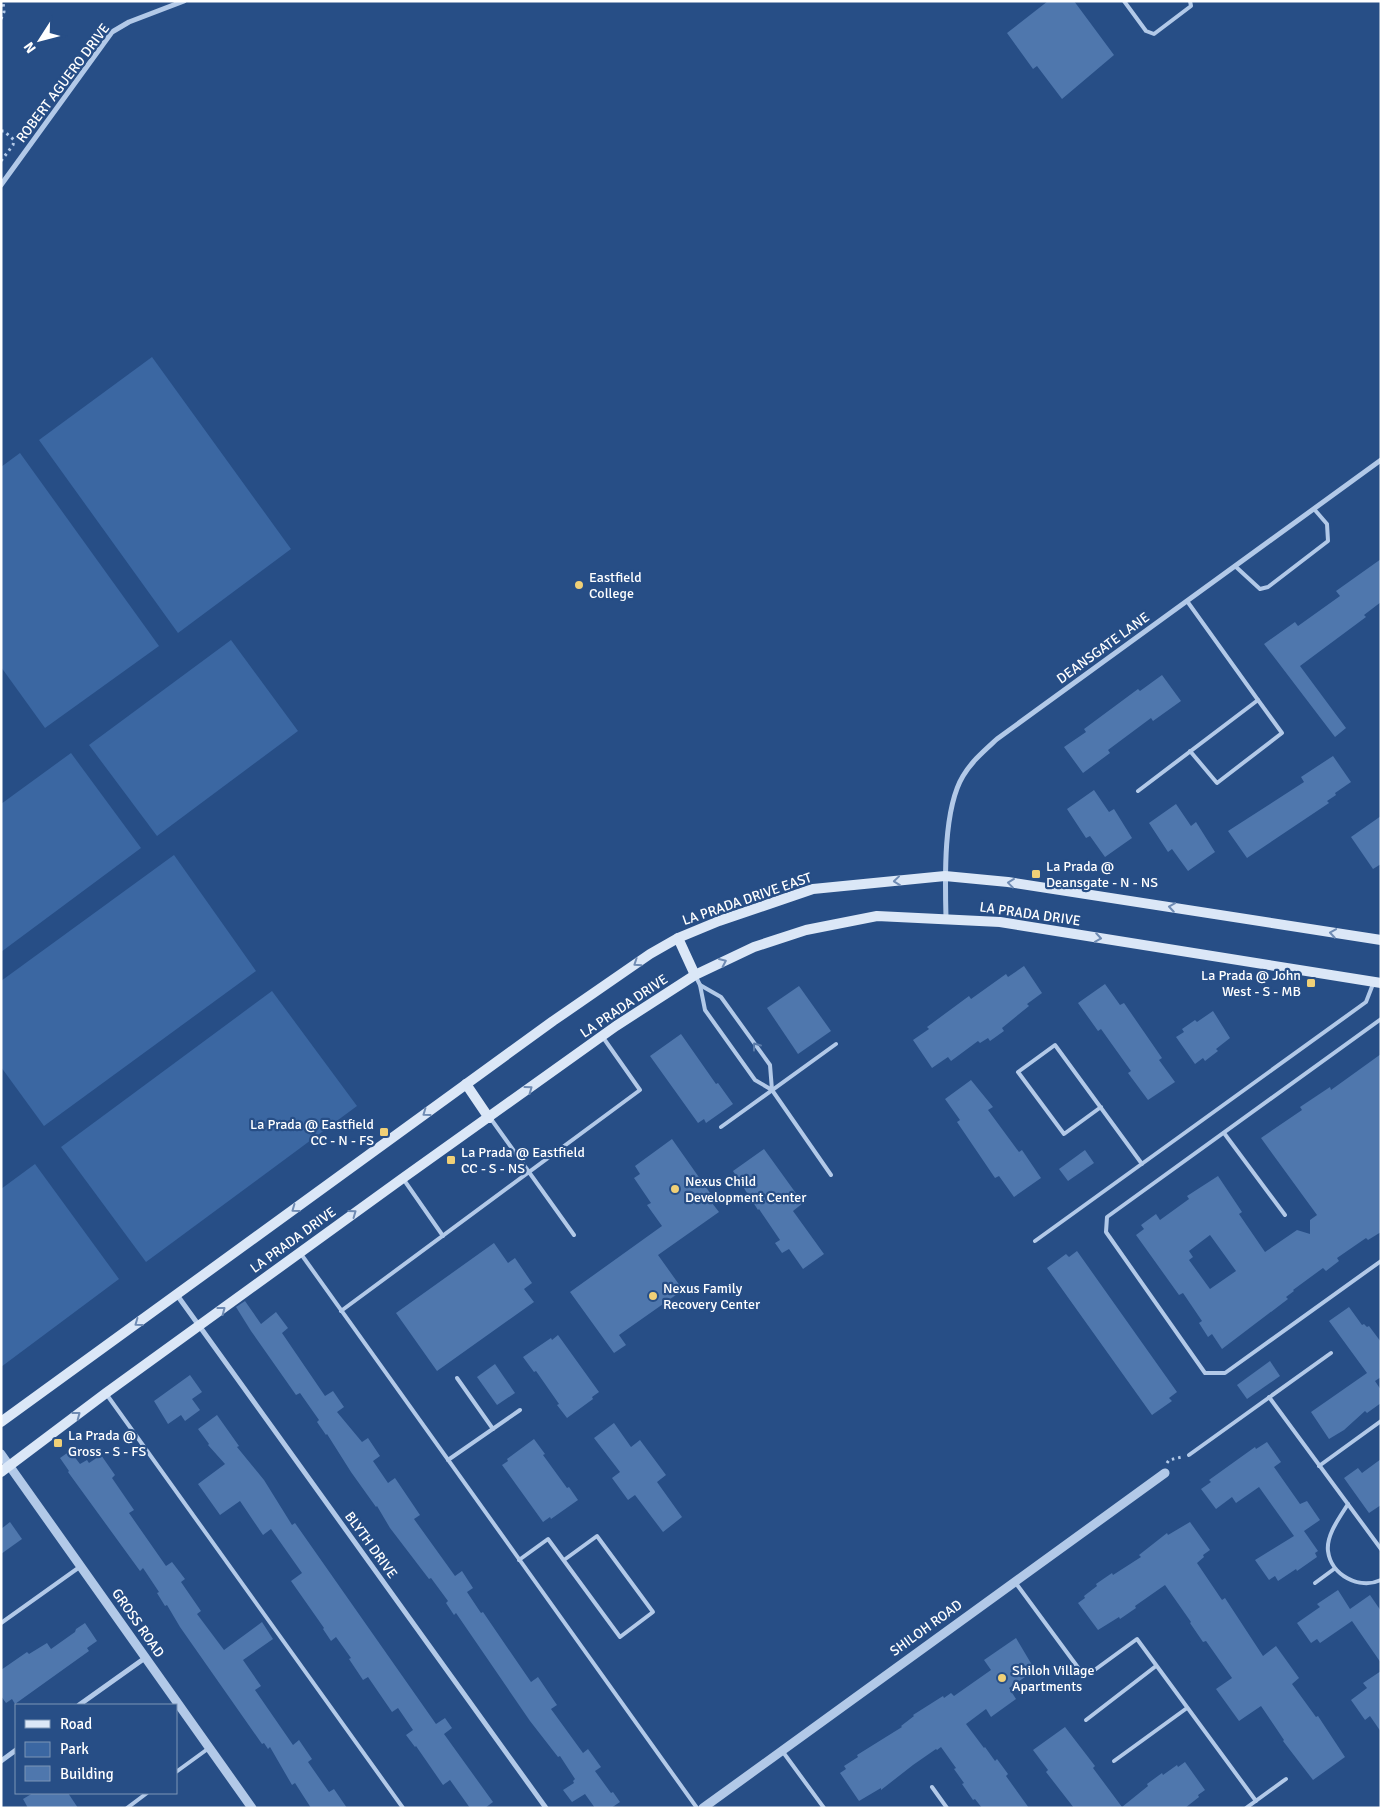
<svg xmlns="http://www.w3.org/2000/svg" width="1382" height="1809" font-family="Signika,sans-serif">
  <rect width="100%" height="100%" fill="#274e86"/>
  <g fill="#3b67a2">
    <polygon points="152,357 291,549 178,633 39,440"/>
    <polygon points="20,453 159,646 45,728 1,667 1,467"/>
    <polygon points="231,640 298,731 157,836 89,745"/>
    <polygon points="71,753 141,848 1,952 1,804"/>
    <polygon points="174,855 256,971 44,1126 1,1067 1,981"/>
    <polygon points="272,991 357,1106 146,1262 61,1147"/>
    <polygon points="35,1164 119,1279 1,1367 1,1189"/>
  </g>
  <g fill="#4f77ad" fill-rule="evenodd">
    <polygon points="1048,1 1074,1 1114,55 1062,99 1037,66 1033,69 1007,33"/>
    <polygon points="1381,559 1381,602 1364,615 1366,617 1300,666 1346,728 1335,737 1264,644 1295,622 1298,626 1340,596 1336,591"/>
    <polygon points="1162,675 1181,701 1153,721 1151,718 1108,750 1110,753 1083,773 1064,747 1086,732 1084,729 1138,689 1140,691"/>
    <polygon points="1333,756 1351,782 1335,793 1336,795 1327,801 1329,803 1247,858 1228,831 1304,782 1301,777"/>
    <polygon points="1094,790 1109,812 1114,809 1132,838 1105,857 1090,836 1086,838 1067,809"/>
    <polygon points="1176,804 1191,826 1196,822 1215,852 1188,871 1172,849 1168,852 1149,823"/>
    <polygon points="1381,816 1381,864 1373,869 1351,837"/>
    <polygon points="1024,966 1042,993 1027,1004 1029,1006 1002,1028 1004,1031 990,1041 988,1038 980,1043 978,1041 951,1061 948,1057 932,1068 913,1040 929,1029 927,1027 969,996 971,999 1006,974 1008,977"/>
    <polygon points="1105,984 1120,1005 1124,1003 1162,1058 1159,1060 1175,1082 1148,1100 1128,1073 1131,1071 1101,1029 1098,1031 1078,1003"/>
    <polygon points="799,986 831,1031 798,1054 767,1008"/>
    <polygon points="1213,1011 1230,1038 1216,1049 1218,1051 1205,1061 1203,1058 1195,1064 1176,1037 1184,1032 1182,1029 1195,1020 1197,1022"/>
    <polygon points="681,1034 716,1084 718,1083 733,1104 706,1123 704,1119 698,1123 650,1056"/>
    <path d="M1381,1054V1232L1368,1240L1366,1238L1337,1258L1339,1261L1326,1271L1323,1268L1293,1290L1294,1291L1286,1297L1288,1299L1222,1349L1212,1334L1208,1337L1199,1323L1202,1321L1183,1293L1179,1295L1136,1235L1144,1229L1141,1225L1156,1214L1160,1220L1189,1199L1187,1196L1218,1176L1242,1212L1239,1214L1265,1252L1297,1230L1310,1234V1220L1317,1215L1261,1138L1302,1110L1300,1107L1330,1087L1331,1090ZM1210,1235L1236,1271L1210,1289L1189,1260L1193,1257L1189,1251Z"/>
    <polygon points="971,1080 993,1107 988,1110 1019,1152 1022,1150 1041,1178 1014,1197 999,1176 995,1178 957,1122 960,1120 945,1099"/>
    <polygon points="672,1139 715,1200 712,1203 719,1212 658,1255 683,1290 619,1335 626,1345 614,1353 570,1292 662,1226 647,1205 651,1203 634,1178 640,1174 635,1166"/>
    <polygon points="764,1149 803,1203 793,1211 824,1254 803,1269 789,1249 782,1253 775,1243 780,1240 759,1209 758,1210 733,1171"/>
    <polygon points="1085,1150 1094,1163 1068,1181 1059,1169"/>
    <polygon points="494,1243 508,1263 515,1258 532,1283 524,1289 534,1302 437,1371 396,1313"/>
    <polygon points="1077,1251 1177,1392 1169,1398 1172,1401 1152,1415 1047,1268 1066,1254 1069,1257"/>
    <polygon points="245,1301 261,1324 276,1312 288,1328 282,1333 325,1396 333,1391 344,1407 337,1412 362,1442 368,1438 380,1456 373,1461 388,1483 395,1478 420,1515 414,1519 455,1576 462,1571 473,1588 467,1592 481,1613 483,1612 531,1682 538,1677 557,1705 551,1709 583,1753 588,1749 601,1767 595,1771 611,1793 613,1792 620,1802 611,1808 595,1808 585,1794 572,1802 563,1790 574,1783 573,1781 575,1779 560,1756 558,1757 530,1721 456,1613 454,1615 446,1603 448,1601 431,1578 429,1579 390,1528 377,1506 376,1507 351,1472 327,1434 326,1435 317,1422 319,1420 300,1393 296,1395 251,1331 236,1307"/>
    <polygon points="1349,1307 1362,1325 1364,1324 1367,1327 1369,1326 1381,1342 1381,1377 1375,1381 1381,1390 1381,1403 1367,1413 1365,1411 1344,1430 1329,1439 1311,1412 1367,1373 1329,1321"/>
    <polygon points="558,1335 599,1392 592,1397 593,1399 567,1418 557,1405 559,1404 536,1371 534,1372 523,1357 551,1338 552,1340"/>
    <polygon points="1270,1361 1280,1376 1247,1399 1237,1385"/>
    <polygon points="495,1364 515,1393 497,1405 477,1377"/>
    <polygon points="190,1375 202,1392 192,1399 200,1410 185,1421 181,1415 168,1424 154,1401"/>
    <polygon points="217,1415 239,1446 237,1447 264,1480 292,1525 295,1523 436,1724 445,1718 452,1728 444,1734 493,1802 485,1808 470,1808 450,1780 443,1785 416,1746 415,1747 406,1735 413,1730 398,1708 392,1712 368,1677 363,1680 349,1659 351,1658 336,1637 331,1641 323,1629 324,1628 291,1581 302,1573 271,1529 263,1535 240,1501 220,1515 198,1484 225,1464 208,1445 209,1444 198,1429"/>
    <polygon points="614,1423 631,1447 640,1440 666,1475 657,1482 682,1517 663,1532 635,1495 628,1500 612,1478 620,1472 594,1438"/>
    <polygon points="534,1439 545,1454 543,1455 567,1488 569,1487 578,1500 551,1519 550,1517 543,1522 502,1465 508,1461 507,1459"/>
    <polygon points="1267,1442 1281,1462 1274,1467 1300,1504 1307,1501 1320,1520 1304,1531 1318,1551 1315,1553 1317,1557 1297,1571 1296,1569 1278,1581 1275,1576 1269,1580 1255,1560 1294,1536 1259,1487 1236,1503 1232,1497 1216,1509 1201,1489 1211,1482 1209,1480 1255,1447 1256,1449"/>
    <polygon points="70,1451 80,1464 87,1460 89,1463 101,1455 115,1475 112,1478 134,1510 129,1513 166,1566 172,1562 185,1579 181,1582 201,1611 197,1614 224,1650 262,1622 273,1639 243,1660 261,1686 255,1690 293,1745 299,1740 312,1759 308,1762 329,1792 334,1789 347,1808 311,1808 295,1783 292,1785 270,1747 268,1749 264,1743 262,1744 180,1627 167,1605 165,1606 157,1593 159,1592 143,1568 140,1571 68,1472 69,1471 60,1458"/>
    <polygon points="1381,1459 1381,1505 1369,1513 1344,1478 1358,1468 1362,1473"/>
    <polygon points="10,1522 22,1539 1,1554 1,1529"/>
    <polygon points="1190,1522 1210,1550 1203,1555 1204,1557 1197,1563 1222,1600 1225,1598 1263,1656 1276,1646 1299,1678 1292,1684 1316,1717 1318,1716 1345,1757 1313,1780 1283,1741 1284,1740 1261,1706 1239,1721 1216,1689 1232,1678 1206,1641 1203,1642 1190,1623 1191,1622 1165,1585 1135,1606 1136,1608 1120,1619 1119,1617 1098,1630 1078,1603 1085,1598 1084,1596 1097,1586 1096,1584 1112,1573 1113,1575 1141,1557 1139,1555 1167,1533 1168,1535"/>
    <polygon points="1338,1590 1350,1609 1370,1595 1381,1611 1381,1663 1352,1621 1320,1643 1317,1639 1311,1643 1297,1623 1320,1607 1317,1604"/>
    <polygon points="85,1623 97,1641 87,1648 89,1651 15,1704 12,1699 6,1703 1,1696 1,1670 27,1652 29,1654 47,1643 51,1649 75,1632 76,1629"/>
    <polygon points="1016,1638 1035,1670 1009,1688 1016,1699 991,1717 986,1709 966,1724 984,1748 985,1747 995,1761 997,1759 1008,1774 1006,1776 1029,1808 982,1808 975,1799 973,1800 962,1784 964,1783 954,1769 956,1768 941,1747 937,1750 936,1749 913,1765 881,1790 881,1788 859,1801 840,1773 846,1769 844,1766 858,1757 857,1755 902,1727 901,1726 914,1716 913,1715 943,1696 944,1698 951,1693 954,1696 991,1670 984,1660"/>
    <polygon points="1381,1671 1381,1732 1370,1716 1365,1720 1351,1700 1367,1688 1363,1683"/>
    <polygon points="1065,1727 1095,1766 1093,1768 1122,1807 1148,1786 1147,1784 1162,1773 1163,1775 1177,1765 1178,1767 1185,1762 1205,1790 1198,1795 1199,1797 1185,1808 1074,1808 1046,1772 1048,1770 1033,1750"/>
    <polygon points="33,1793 68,1793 78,1808 28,1808 23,1799"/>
  </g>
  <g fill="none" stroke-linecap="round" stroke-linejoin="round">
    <g stroke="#b2c9e8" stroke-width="3" stroke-dasharray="2.5 4" stroke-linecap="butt">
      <polyline points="1,19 4,12 3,1"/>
      <polyline points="1,131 4,131 14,140 13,145 1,161"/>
      <polyline points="1167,1463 1169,1460 1182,1457"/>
    </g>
    <g stroke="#b2c9e8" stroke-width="4">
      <polyline points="1124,1 1146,31 1154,34 1191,6 1190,1"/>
      <polyline points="1235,566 1260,589 1268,587 1328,541 1327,524 1314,509"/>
      <polyline points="1190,751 1217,783 1282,733 1258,700"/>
      <polyline points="1138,791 1258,700 1187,601"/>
      <polyline points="695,975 700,985 705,1010 755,1080 772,1090 831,1175"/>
      <polyline points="700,985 721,997 770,1065 772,1090"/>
      <polyline points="1381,1019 1107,1217 1106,1232 1205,1373 1225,1373 1381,1261"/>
      <polyline points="1101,1107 1064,1134 1018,1072 1055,1045 1142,1164"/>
      <polyline points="491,1119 574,1235"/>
      <polyline points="721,1127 836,1044"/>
      <polyline points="1224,1133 1285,1215"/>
      <polyline points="404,1180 443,1236"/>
      <polyline points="1035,1241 1366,1002 1373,984"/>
      <polyline points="301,1254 697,1808"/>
      <polyline points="341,1311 640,1090 602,1036"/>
      <polyline points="457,1378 493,1429"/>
      <polyline points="107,1395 403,1808"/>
      <polyline points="1269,1397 1381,1549"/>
      <polyline points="1189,1455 1331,1353"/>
      <polyline points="448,1460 520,1410"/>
      <polyline points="1319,1466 1381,1421"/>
      <path d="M1348,1504C1340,1517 1326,1535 1328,1551C1331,1575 1359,1590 1381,1580"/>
      <polyline points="519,1560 548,1539 620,1637 653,1612 597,1536 564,1560"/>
      <polyline points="1015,1582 1085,1677 1137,1639 1256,1801"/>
      <polyline points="1315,1583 1334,1569"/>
      <polyline points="1,1623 81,1566"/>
      <polyline points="1086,1720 1156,1666"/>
      <polyline points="783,1752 824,1808"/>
      <polyline points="1114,1761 1187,1708"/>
      <polyline points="176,1772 209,1748"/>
      <polyline points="932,1787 947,1808"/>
      <polyline points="127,1808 147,1793"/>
      <polyline points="1246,1808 1286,1779"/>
    </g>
    <g stroke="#b2c9e8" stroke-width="5">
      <polyline points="1,185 112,32 129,22 184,1"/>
      <path d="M946,918C945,879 943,809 963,776C972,761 984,751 997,739L1381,460"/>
      <polyline points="177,1295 546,1808"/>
      <polyline points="79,1705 145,1658"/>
      <polyline points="1,1761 16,1750"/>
    </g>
    <g stroke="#b2c9e8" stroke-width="9">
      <polyline points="1,1454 252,1808"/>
      <polyline points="703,1808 1165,1473"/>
    </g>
    <g stroke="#dbe7f7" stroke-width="10">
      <polyline points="678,938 695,975"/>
      <polyline points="466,1084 489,1118"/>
      <polyline points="1,1422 553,1021 650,954 678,938 719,921 813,889 945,876 1008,882 1381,940"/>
      <polyline points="1,1472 106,1393 403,1178 616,1026 695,975 754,947 806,930 877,916 1000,922 1381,983"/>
    </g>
  </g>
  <defs><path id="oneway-chevron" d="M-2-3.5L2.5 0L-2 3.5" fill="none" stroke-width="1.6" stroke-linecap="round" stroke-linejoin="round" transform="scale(1.25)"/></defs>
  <g stroke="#6f8bb3">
    <use href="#oneway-chevron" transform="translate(897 881) rotate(174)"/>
    <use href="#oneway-chevron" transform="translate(1011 883) rotate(-173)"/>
    <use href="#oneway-chevron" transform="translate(1172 907) rotate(-171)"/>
    <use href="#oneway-chevron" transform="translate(1333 933) rotate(-171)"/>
    <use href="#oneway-chevron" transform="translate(1098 938) rotate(9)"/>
    <use href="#oneway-chevron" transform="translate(723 962) rotate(-25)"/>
    <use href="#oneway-chevron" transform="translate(637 963) rotate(146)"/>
    <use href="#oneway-chevron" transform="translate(529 1089) rotate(-36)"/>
    <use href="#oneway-chevron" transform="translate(426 1113) rotate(144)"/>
    <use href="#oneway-chevron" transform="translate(295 1209) rotate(144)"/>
    <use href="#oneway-chevron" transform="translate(353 1213) rotate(-36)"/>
    <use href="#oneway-chevron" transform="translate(222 1310) rotate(-37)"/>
    <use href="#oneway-chevron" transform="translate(138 1323) rotate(144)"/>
    <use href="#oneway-chevron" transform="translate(77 1415) rotate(-37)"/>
  </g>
  <use stroke="#5879a8" href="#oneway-chevron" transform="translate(756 1046) rotate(-126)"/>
  <g fill="#f0d077" stroke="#274e86" stroke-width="2">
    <circle cx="579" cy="585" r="5"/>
    <rect x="1031" y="869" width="10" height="10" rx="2.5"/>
    <rect x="1306" y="978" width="10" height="10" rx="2.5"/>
    <rect x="379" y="1127" width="10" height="10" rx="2.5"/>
    <rect x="446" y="1155" width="10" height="10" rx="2.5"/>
    <circle cx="675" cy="1189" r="5"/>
    <circle cx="653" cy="1296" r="5"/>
    <rect x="53" y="1438" width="10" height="10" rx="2.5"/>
    <circle cx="1002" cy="1678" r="5"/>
  </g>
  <g text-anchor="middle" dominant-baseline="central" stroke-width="4.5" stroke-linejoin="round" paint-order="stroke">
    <g font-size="14" fill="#fff" stroke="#274e86">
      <text transform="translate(63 83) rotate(-53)">ROBERT AGUERO DRIVE</text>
      <text transform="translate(1103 648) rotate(-36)">DEANSGATE LANE</text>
      <text transform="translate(747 899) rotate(-19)">LA PRADA DRIVE EAST</text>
      <text transform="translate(1030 914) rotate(8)">LA PRADA DRIVE</text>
      <text transform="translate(624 1006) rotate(-34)">LA PRADA DRIVE</text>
      <text transform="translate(293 1240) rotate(-36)">LA PRADA DRIVE</text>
      <text transform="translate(371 1545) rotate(54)">BLYTH DRIVE</text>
      <text transform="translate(138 1623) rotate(55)">GROSS ROAD</text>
      <text transform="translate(926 1628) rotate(-36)">SHILOH ROAD</text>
    </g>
    <g font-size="14" fill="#fff" stroke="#274e86" text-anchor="start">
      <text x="589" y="577">Eastfield<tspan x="589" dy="16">College</tspan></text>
      <text x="1046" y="866">La Prada @<tspan x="1046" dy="16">Deansgate - N - NS</tspan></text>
      <text x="1301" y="975" text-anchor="end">La Prada @ John<tspan x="1301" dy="16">West - S - MB</tspan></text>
      <text x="374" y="1124" text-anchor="end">La Prada @ Eastfield<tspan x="374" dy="16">CC - N - FS</tspan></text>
      <text x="461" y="1152">La Prada @ Eastfield<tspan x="461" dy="16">CC - S - NS</tspan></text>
      <text x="685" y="1181">Nexus Child<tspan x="685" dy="16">Development Center</tspan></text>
      <text x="663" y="1288">Nexus Family<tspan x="663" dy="16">Recovery Center</tspan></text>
      <text x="68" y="1435">La Prada @<tspan x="68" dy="16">Gross - S - FS</tspan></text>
      <text x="1012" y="1670">Shiloh Village<tspan x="1012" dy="16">Apartments</tspan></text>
    </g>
  </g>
  <rect width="1382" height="1809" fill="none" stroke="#ffffff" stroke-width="5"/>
  <rect x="15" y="1704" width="162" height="90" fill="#274e86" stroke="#7d95b6"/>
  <rect x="25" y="1720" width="25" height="8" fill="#dbe7f7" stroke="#7d95b6"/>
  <text x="60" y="1729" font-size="15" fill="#ffffff">Road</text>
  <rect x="25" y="1742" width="25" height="15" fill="#3b67a2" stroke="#7d95b6"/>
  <text x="60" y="1754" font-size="15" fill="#ffffff">Park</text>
  <rect x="25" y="1766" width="25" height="15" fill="#4f77ad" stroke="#7d95b6"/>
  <text x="60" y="1779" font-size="15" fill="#ffffff">Building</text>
  <g transform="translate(40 40) rotate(234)" stroke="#274e86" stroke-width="4" paint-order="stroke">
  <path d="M0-4L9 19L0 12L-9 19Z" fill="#ffffff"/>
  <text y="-8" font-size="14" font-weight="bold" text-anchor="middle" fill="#ffffff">N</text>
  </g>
</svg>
